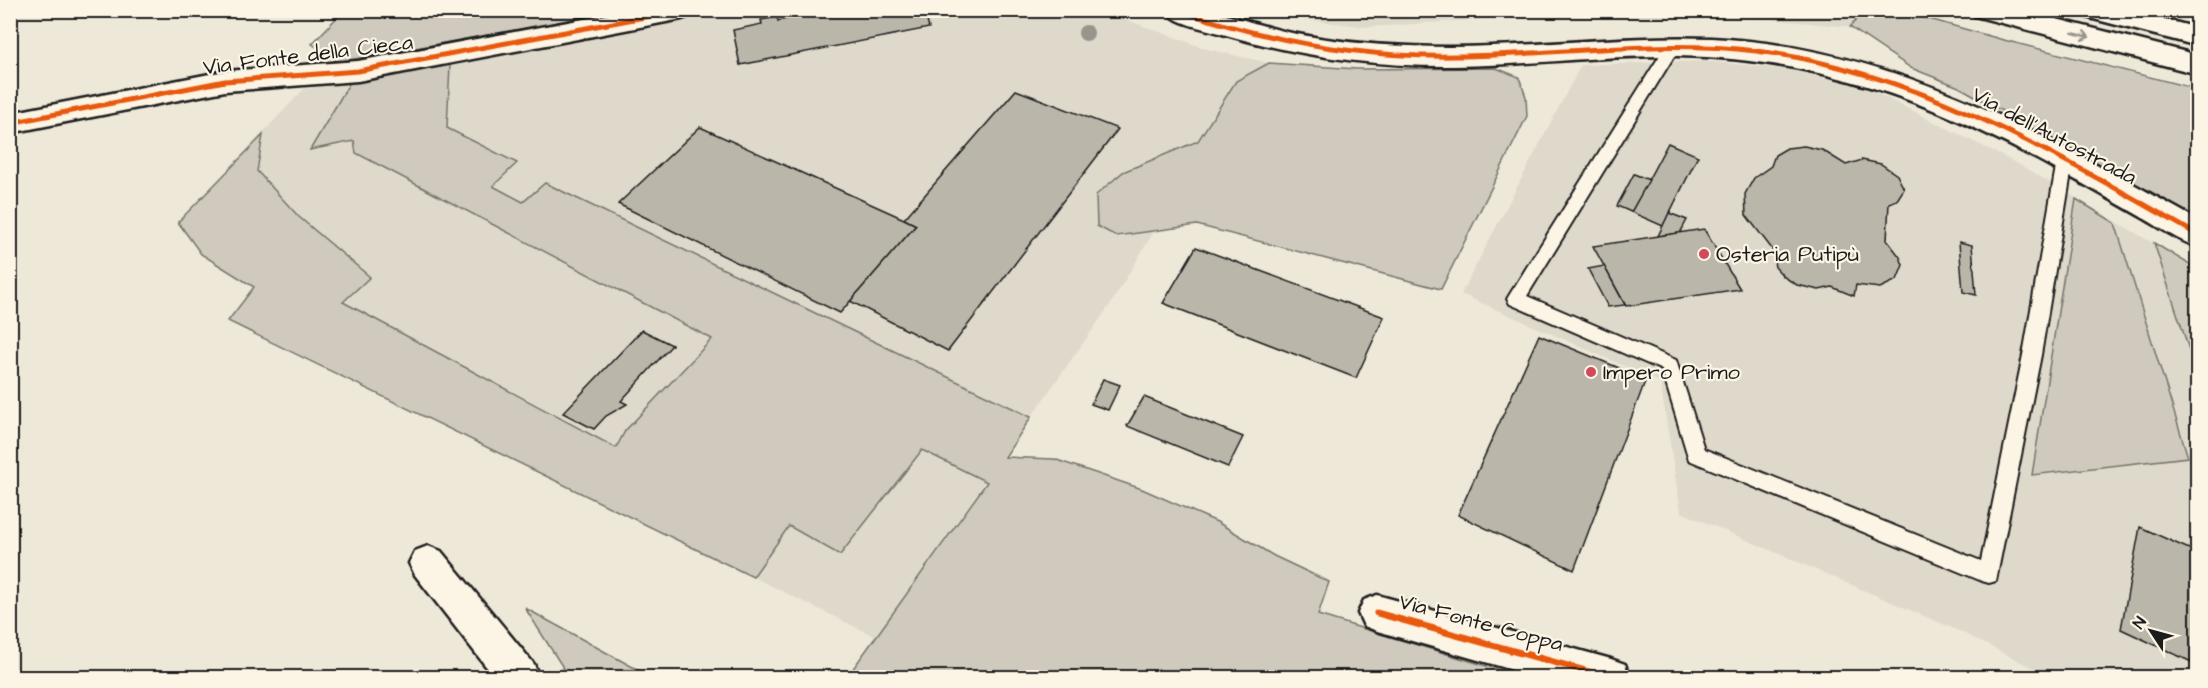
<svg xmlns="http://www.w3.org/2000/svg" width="2208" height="688" font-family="'Architects Daughter',sans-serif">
  <rect width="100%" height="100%" fill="#eee8d9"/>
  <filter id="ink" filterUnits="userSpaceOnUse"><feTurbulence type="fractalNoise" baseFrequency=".0167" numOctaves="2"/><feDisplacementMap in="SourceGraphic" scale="12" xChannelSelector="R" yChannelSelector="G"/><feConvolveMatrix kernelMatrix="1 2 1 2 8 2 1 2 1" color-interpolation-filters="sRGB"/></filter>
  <g filter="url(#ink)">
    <g fill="#ded9cb">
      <polygon points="731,11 1102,11 1207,49 1269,63 1153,233 1112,302 876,637 228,321 254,287 201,254 178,222 304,89 450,65"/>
      <polygon points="1266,11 1864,11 1850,27 1759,18 1547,15 1369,27 1301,19"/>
      <polygon points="1704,61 1785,69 1863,86 2020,165 2197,269 2197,677 2051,677 1959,631 1681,512 1660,382 1461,294 1581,65"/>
    </g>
    <g fill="#cfcabd" stroke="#76736c" stroke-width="1.5">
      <polygon points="343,11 343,10 622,11 338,62 312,44"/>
      <polygon points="1864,11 1901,11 2000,39 2197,89 2197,220 1959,87 1911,68 1850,27"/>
      <polygon points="1269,63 1357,69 1496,68 1519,77 1526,97 1527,116 1441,289 1197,225 1116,236 1097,226 1096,195 1123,172 1198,141 1236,81"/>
      <polygon points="450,65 447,128 517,163 493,186 523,202 545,183 1031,417 1005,457 1054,459 1142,489 1217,522 1274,556 1329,582 1318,615 1523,677 847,677 987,482 922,450 840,555 789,526 753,577 228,321 254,287 201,254 178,222 263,135 257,171 299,217 370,277 343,302 616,448 625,431 712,339 356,153 354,141 310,150 350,82"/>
      <polygon points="2076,199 2115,223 2188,457 2032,475"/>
      <polygon points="2154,243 2197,269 2197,374"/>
      <polygon points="525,608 651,677 569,677"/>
    </g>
    <g fill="#bab6aa" stroke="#1c1c1c" stroke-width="1.5">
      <polygon points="822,10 924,10 929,28 740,65 733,30 762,24 761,20 777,17 778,21"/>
      <polygon points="1016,90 1118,129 948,351 850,301 916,225 904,219"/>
      <polygon points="700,127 904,219 916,225 840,313 618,204"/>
      <polygon points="1668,143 1698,156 1663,226 1631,212"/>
      <polygon points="1804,146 1822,150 1846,165 1862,160 1881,164 1897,175 1904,189 1897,200 1889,203 1887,240 1900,257 1903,265 1897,280 1880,288 1856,285 1854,296 1832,287 1819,290 1797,285 1784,277 1775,267 1772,249 1746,215 1745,194 1754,178 1771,166 1775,155 1787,148"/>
      <polygon points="1634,174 1649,180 1631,212 1617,206"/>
      <polygon points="1669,213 1687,220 1680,233 1658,236"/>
      <polygon points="1704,229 1740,289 1626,306 1593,246"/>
      <polygon points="1959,242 1972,245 1976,295 1963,292"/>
      <polygon points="1196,247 1384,317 1356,378 1163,303"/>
      <polygon points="1604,266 1625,305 1608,307 1588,269"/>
      <polygon points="642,330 672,345 621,401 627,404 606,416 594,429 563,413"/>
      <polygon points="1539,335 1646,379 1574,570 1458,515"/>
      <polygon points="1103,379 1120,385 1108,410 1091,404"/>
      <polygon points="1144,397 1243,437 1228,467 1127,426"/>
      <polygon points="2140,527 2198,553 2198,665 2121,629"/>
    </g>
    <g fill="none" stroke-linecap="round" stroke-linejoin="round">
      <defs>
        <polygon id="lane" points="1672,43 1679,48 1527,296 1676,360 1704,449 1981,561 2023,355 2057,161 2065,155 2071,157 2073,161 2041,355 1996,581 1989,583 1982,581 1689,460 1662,370 1510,304 1507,299 1510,294 1667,44"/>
        <g id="street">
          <polygon points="632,10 695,10 691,16 682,19 358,81 225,91 10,133 10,113 225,71 358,61"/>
          <path d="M1165,10C1179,10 1195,8 1208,11C1236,16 1263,27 1292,33C1331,41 1370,45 1410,46C1510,51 1611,34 1712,38C1890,46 2046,135 2198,220V247C2179,241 2162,229 2145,219C2116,203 2088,186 2059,171C1934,102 1823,59 1678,56C1604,55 1530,65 1455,66C1375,67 1296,56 1219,33C1204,28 1174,24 1165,10Z"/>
          <polygon points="428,546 441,551 534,664 539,678 495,678 415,575 409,563 415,551"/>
          <polygon points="1377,595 1611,659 1625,664 1630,678 1541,678 1377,631 1364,626 1358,613 1364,600"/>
        </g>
        <g id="highway">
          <polygon points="1971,10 2021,10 2198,55 2198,74 1975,16"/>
          <polygon points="2078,10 2128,10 2198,28 2198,46 2082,16"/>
        </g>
      </defs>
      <use href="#lane" stroke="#1c1c1c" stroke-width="4"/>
      <use href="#street" stroke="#1c1c1c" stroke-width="5"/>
      <use href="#highway" stroke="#1c1c1c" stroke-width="5"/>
      <use href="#lane" fill="#fcf5e5" fill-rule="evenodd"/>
      <use href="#street" fill="#fcf5e5" fill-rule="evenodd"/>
      <use href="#highway" fill="#fcf5e5" fill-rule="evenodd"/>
      <defs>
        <g id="cycleway-far1">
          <path d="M1178,10C1268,41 1361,58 1457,56C1556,55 1657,39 1756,51C1918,71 2059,156 2198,235"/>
          <polyline points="10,123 225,81 358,71 682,10"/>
        </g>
        <polyline id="cycleway" points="1377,613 1611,678"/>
      </defs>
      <use href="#cycleway-far1" stroke="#fcf5e5" stroke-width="8"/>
      <use href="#cycleway" stroke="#fcf5e5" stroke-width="10"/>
      <use href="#cycleway-far1" stroke="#e8590c" stroke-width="5"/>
      <use href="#cycleway" stroke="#e8590c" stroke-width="7"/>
    </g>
    <circle fill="#98948b" cx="1086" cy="33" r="8"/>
    <defs><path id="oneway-shaft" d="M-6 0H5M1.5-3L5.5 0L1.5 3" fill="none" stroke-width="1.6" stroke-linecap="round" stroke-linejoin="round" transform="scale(1.5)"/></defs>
    <use stroke="#97938b" href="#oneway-shaft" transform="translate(2081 35) rotate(14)"/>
  </g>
  <g fill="#d1495b" stroke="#fcf5e5" stroke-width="2">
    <circle cx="1704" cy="254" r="6"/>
    <circle cx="1591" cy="372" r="6"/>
  </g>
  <g text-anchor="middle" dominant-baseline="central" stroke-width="4.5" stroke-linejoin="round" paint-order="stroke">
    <g font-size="22" fill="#1c1c1c" stroke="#fcf5e5">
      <text transform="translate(308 55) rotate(-7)">Via Fonte della Cieca</text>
      <text transform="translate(2054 136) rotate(28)">Via dell'Autostrada</text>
      <text transform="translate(1481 623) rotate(15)">Via Fonte Coppa</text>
    </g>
    <g font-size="22" fill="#1c1c1c" stroke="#fcf5e5" text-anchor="start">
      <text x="1716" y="254">Osteria Putipù</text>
      <text x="1603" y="372">Impero Primo</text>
    </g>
  </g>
  <rect width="2208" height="688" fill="none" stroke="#fcf5e5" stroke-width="36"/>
  <rect x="18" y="18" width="2172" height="652" fill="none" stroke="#1c1c1c" stroke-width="2" filter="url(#ink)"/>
  <g transform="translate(2151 631) rotate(306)" stroke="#fcf5e5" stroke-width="4.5" paint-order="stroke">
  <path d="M0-4.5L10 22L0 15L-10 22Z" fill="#1c1c1c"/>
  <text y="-9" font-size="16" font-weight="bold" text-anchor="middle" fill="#1c1c1c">N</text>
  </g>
</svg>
